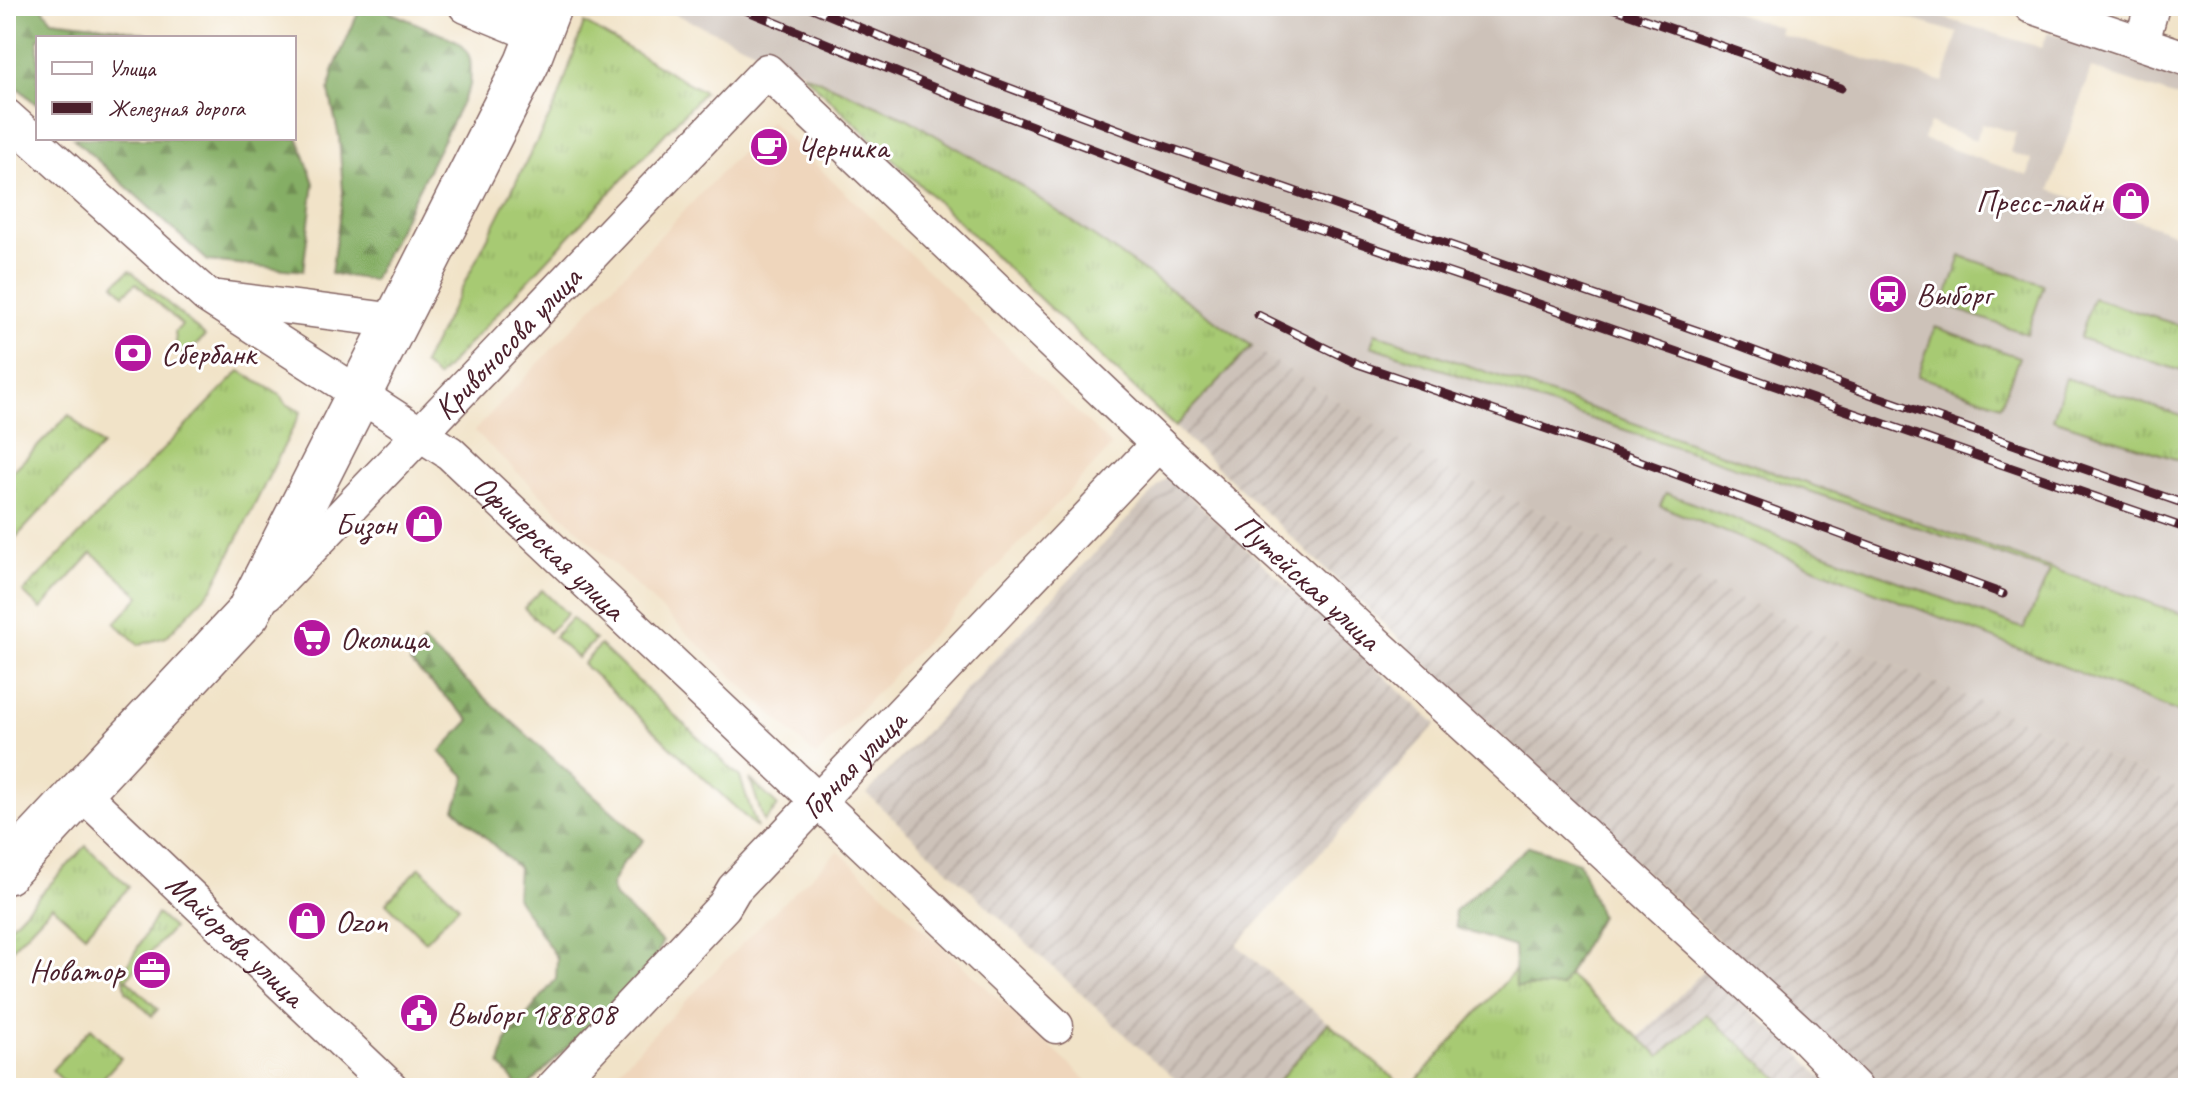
<svg xmlns="http://www.w3.org/2000/svg" width="2194" height="1094" font-family="Caveat,sans-serif">
  <defs>
    <pattern id="industrial-furrows" width="10" height="10" patternUnits="userSpaceOnUse" patternTransform="scale(2)"><rect width="10" height="10" fill="#cdc2b9"/><path d="M-1 1l2-2M0 10L10 0M9 11l2-2" fill="none" stroke="#b2a69f"/></pattern>
    <pattern id="grass-tufts" width="24" height="20" patternUnits="userSpaceOnUse" patternTransform="scale(2)"><rect width="24" height="20" fill="#a7ca73"/><path d="M3 7l-1-3M5 7V3M7 7l1-3M15 17l-1-3M17 17v-4M19 17l1-3" fill="none" stroke="#91ad64"/></pattern>
    <pattern id="forest-firs" width="22" height="20" patternUnits="userSpaceOnUse" patternTransform="scale(2)"><rect width="22" height="20" fill="#85ae65"/><path d="M5 1l3.5 6h-7zM16 11l3.5 6h-7z" fill="#6f8d53"/></pattern>
  </defs>
  <rect width="100%" height="100%" fill="#fff"/>
  <filter id="ink" filterUnits="userSpaceOnUse"><feTurbulence type="fractalNoise" baseFrequency=".0125" numOctaves="2"/><feDisplacementMap in="SourceGraphic" scale="16" xChannelSelector="R" yChannelSelector="G"/><feConvolveMatrix kernelMatrix="1 2 1 2 8 2 1 2 1" color-interpolation-filters="sRGB"/></filter>
  <filter id="wash" filterUnits="userSpaceOnUse"><feTurbulence type="fractalNoise" baseFrequency=".006" numOctaves="4" result="noise"/><feDisplacementMap in="SourceGraphic" scale="32" xChannelSelector="R" yChannelSelector="G"/><feGaussianBlur stdDeviation="1.8" result="paint"/><feColorMatrix in="noise" values="0 0 0 0 0 0 0 0 0 0 0 0 0 0 0 0 0 1.4 0 .05"/><feComposite in="paint" operator="in"/></filter>
  <g filter="url(#wash)">
    <rect width="100%" height="100%" fill="#f1e3c8"/>
    <g fill="#efd6bc">
      <polygon points="770,121 1112,446 816,756 474,431"/>
      <polygon points="838,851 1095,1088 601,1088 764,921"/>
    </g>
    <g fill="url(#industrial-furrows)">
      <polygon points="1252,346 1450,472 2188,792 2188,1088 1866,1088 1813,1030 1175,427"/>
      <polygon points="1168,476 1436,724 1237,945 1328,1023 1272,1088 1186,1088 1137,1046 867,794"/>
      <polygon points="1703,971 1795,1048 1831,1088 1790,1088 1706,1014 1661,1056 1639,1037"/>
    </g>
    <path fill="#cdc2b9" fill-rule="evenodd" d="M657,6H1716L1781,28L1780,34L1943,82L1958,33L1866,6H1905L2042,48L2048,32L2188,80V101L2091,68L2050,190L2188,238V792L1450,472L1252,346L1021,187L908,119ZM1929,123L1976,140L1982,123L2016,133L2010,152L2032,160L2028,176L1923,139Z"/>
    <g fill="url(#grass-tufts)" stroke="#78744f" stroke-width="2">
      <polygon points="584,23 704,92 437,378 423,364 558,100"/>
      <polygon points="802,73 908,119 1021,186 1252,346 1175,427"/>
      <polygon points="1961,256 2044,285 2027,334 1944,305"/>
      <polygon points="130,270 205,336 185,357 177,349 175,332 182,325 136,283 124,294 114,284"/>
      <polygon points="2093,298 2188,328 2188,373 2080,338"/>
      <polygon points="1935,327 2019,357 2001,405 1918,376"/>
      <polygon points="1375,333 2188,616 2188,716 1660,506 1666,493 2024,629 2050,571 1371,346"/>
      <polygon points="240,371 280,395 285,403 301,412 213,588 166,637 139,645 115,623 140,596 92,553 41,609 23,592"/>
      <polygon points="2066,378 2188,418 2188,463 2053,419"/>
      <polygon points="69,415 102,446 6,548 6,478"/>
      <polygon points="542,590 567,614 549,632 524,608"/>
      <polygon points="572,618 595,640 577,658 554,637"/>
      <polygon points="600,645 740,777 757,828 583,664"/>
      <polygon points="750,779 778,806 764,822"/>
      <polygon points="86,846 129,887 85,935 52,906 6,955 6,931"/>
      <polygon points="420,867 459,906 425,941 386,903"/>
      <polygon points="157,914 173,928 126,979 158,1009 152,1016 126,991 123,973"/>
      <polygon points="1536,947 1660,1056 1706,1014 1790,1088 1410,1088"/>
      <polygon points="1328,1023 1405,1088 1272,1088"/>
      <polygon points="91,1028 121,1058 94,1088 70,1088 52,1070"/>
    </g>
    <g fill="url(#forest-firs)" stroke="#686648" stroke-width="2">
      <polygon points="6,6 41,6 52,20 112,27 164,38 38,38 38,106 6,77"/>
      <path d="M376,6L457,41C474,53 471,67 470,86L373,280L331,274L343,192L339,137L329,91L333,71L358,13L362,8Z"/>
      <polygon points="294,135 298,138 314,183 303,271 208,261 73,138 212,138 218,141 221,138 294,138"/>
      <polygon points="423,642 644,840 622,864 611,886 615,897 662,942 655,960 526,1088 520,1088 500,1065 506,1041 556,979 557,958 516,897 518,868 455,809 466,777 440,752 470,720 410,663"/>
      <polygon points="1529,846 1579,862 1600,916 1561,987 1516,987 1514,947 1457,928 1454,911"/>
    </g>
  </g>
  <g filter="url(#ink)">
    <g fill="none" stroke-linecap="round" stroke-linejoin="round">
      <defs>
        <g id="street">
          <polyline points="466,6 539,36"/>
          <polyline points="2031,6 2188,59"/>
          <polyline points="2142,42 2152,6"/>
          <path id="s1" d="M6,116L207,296L450,453L1056,1026"/>
          <polyline points="219,298 397,321"/>
          <path id="s2" d="M268,593L767,71L1158,444L1804,1036L1855,1088"/>
          <path id="s3" d="M81,792L391,1088"/>
          <path id="s4" d="M553,1088L724,906L734,889L1158,444"/>
        </g>
        <polyline id="primary" points="6,872 248,613 527,63 549,6"/>
      </defs>
      <use href="#street" stroke="#846462" stroke-width="37"/>
      <use href="#primary" stroke="#846462" stroke-width="47"/>
      <use href="#street" stroke="#fff" stroke-width="34"/>
      <use href="#primary" stroke="#fff" stroke-width="44"/>
      <defs>
        <g id="rail">
          <polyline points="736,6 959,98 1175,181 1461,277 2188,529"/>
          <polyline points="808,6 949,65 1144,139 1736,344 1858,390 2188,505"/>
          <polyline points="1607,6 1841,88"/>
          <polyline points="1258,315 1358,364 1629,457 2003,594"/>
        </g>
      </defs>
      <use href="#rail" stroke="#4a1f2b" stroke-width="9"/>
      <use href="#rail" stroke="#fff" stroke-width="6" stroke-dasharray="18" stroke-linecap="butt"/>
    </g>
  </g>
  <defs>
    <symbol id="cafe-disc" viewBox="-11 -11 22 22"><circle r="9.5" fill="#b5179e" stroke="#fff"/><path d="M-5.5-4.5H6V0H3Q3 3.5 0 3.5H-2.5Q-5.5 3.5-5.5 0ZM3-3.2v2h1.7v-2ZM-6 4.5H4V6H-6Z" fill="#fff"/></symbol>
    <symbol id="shop-disc" viewBox="-11 -11 22 22"><circle r="9.5" fill="#b5179e" stroke="#fff"/><path d="M-5-2.5h2.3a2.7 3.5 0 0 1 5.4 0H5L5.5 6h-11ZM-1.5-2.5h3a1.5 2.3 0 0 0-3 0Z" fill="#fff"/></symbol>
    <symbol id="station-disc" viewBox="-11 -11 22 22"><circle r="9.5" fill="#b5179e" stroke="#fff"/><path d="M-3-6H3Q5-6 5-4V2Q5 4 3 4L4.5 6H3L1.5 4h-3L-3 6H-4.5L-3 4Q-5 4-5 2V-4Q-5-6-3-6ZM-3.5-4v3h7v-3ZM-3.5 1v1.5H-2V1ZM2 1v1.5H3.5V1Z" fill="#fff"/></symbol>
    <symbol id="bank-disc" viewBox="-11 -11 22 22"><circle r="9.5" fill="#b5179e" stroke="#fff"/><path d="M-6-4H6V4H-6ZM0-2.3a2.3 2.3 0 1 0 0 4.6a2.3 2.3 0 1 0 0-4.6Z" fill="#fff"/></symbol>
    <symbol id="supermarket-disc" viewBox="-11 -11 22 22"><circle r="9.5" fill="#b5179e" stroke="#fff"/><path d="M-6-5.5h2.5l.6 2H6L4.5 2H-2.5L-4.4-4H-6ZM-1.5 3.2a1.3 1.3 0 1 0 .1 0ZM3 3.2a1.3 1.3 0 1 0 .1 0Z" fill="#fff"/></symbol>
    <symbol id="office-disc" viewBox="-11 -11 22 22"><circle r="9.5" fill="#b5179e" stroke="#fff"/><path d="M-6-3h4V-5.5h4V-3h4V5H-6ZM-1-4.5V-3h2v-1.5ZM-6 0V1H6V0Z" fill="#fff"/></symbol>
    <symbol id="civic-disc" viewBox="-11 -11 22 22"><circle r="9.5" fill="#b5179e" stroke="#fff"/><path d="M-.6-6.5H3V-4.5H.6V-3L4-1V1h2V6H-6V1h2V-1L-.6-3ZM-1.2 2.5V6h2.4V2.5Z" fill="#fff"/></symbol>
  </defs>
  <g fill-rule="evenodd">
    <use href="#cafe-disc" x="747" y="125" width="44" height="44"/>
    <use href="#shop-disc" x="2109" y="179" width="44" height="44"/>
    <use href="#station-disc" x="1866" y="272" width="44" height="44"/>
    <use href="#bank-disc" x="111" y="331" width="44" height="44"/>
    <use href="#shop-disc" x="402" y="502" width="44" height="44"/>
    <use href="#supermarket-disc" x="290" y="616" width="44" height="44"/>
    <use href="#shop-disc" x="285" y="899" width="44" height="44"/>
    <use href="#office-disc" x="130" y="948" width="44" height="44"/>
    <use href="#civic-disc" x="397" y="991" width="44" height="44"/>
  </g>
  <g text-anchor="middle" dominant-baseline="central" stroke-width="6" stroke-linejoin="round" paint-order="stroke">
    <g font-size="32" fill="#4a1f2b" stroke="#fff" text-anchor="start">
      <text x="797" y="147">Черника</text>
      <text x="2103" y="201" text-anchor="end">Пресс-лайн</text>
      <text x="1916" y="294">Выборг</text>
      <text x="161" y="353">Сбербанк</text>
      <text x="396" y="524" text-anchor="end">Бизон</text>
      <text x="340" y="638">Околица</text>
      <text x="335" y="921">Ozon</text>
      <text x="124" y="970" text-anchor="end">Новатор</text>
      <text x="447" y="1013">Выборг 188808</text>
    </g>
    <g font-size="32" fill="#4a1f2b" stroke="#fff">
      <text stroke="none"><textPath href="#s2" startOffset="346">Кривоносова улица</textPath></text>
      <text stroke="none"><textPath href="#s1" startOffset="696">Офицерская улица</textPath></text>
      <text stroke="none"><textPath href="#s2" startOffset="1466">Путейская улица</textPath></text>
      <text stroke="none"><textPath href="#s4" startOffset="442">Горная улица</textPath></text>
      <text stroke="none"><textPath href="#s3" startOffset="214">Майорова улица</textPath></text>
    </g>
  </g>
  <rect width="2194" height="1094" fill="none" stroke="#fff" stroke-width="32"/>
  <rect x="36" y="36" width="260" height="104" fill="#ffffff" stroke="#b7a5aa" stroke-width="2"/>
  <rect x="52" y="62" width="40" height="12" fill="#ffffff" stroke="#b7a5aa" stroke-width="2"/>
  <text x="108" y="76" font-size="24" fill="#4a1f2b">Улица</text>
  <rect x="52" y="102" width="40" height="12" fill="#4a1f2b" stroke="#b7a5aa" stroke-width="2"/>
  <text x="108" y="116" font-size="24" fill="#4a1f2b">Железная дорога</text>
</svg>
